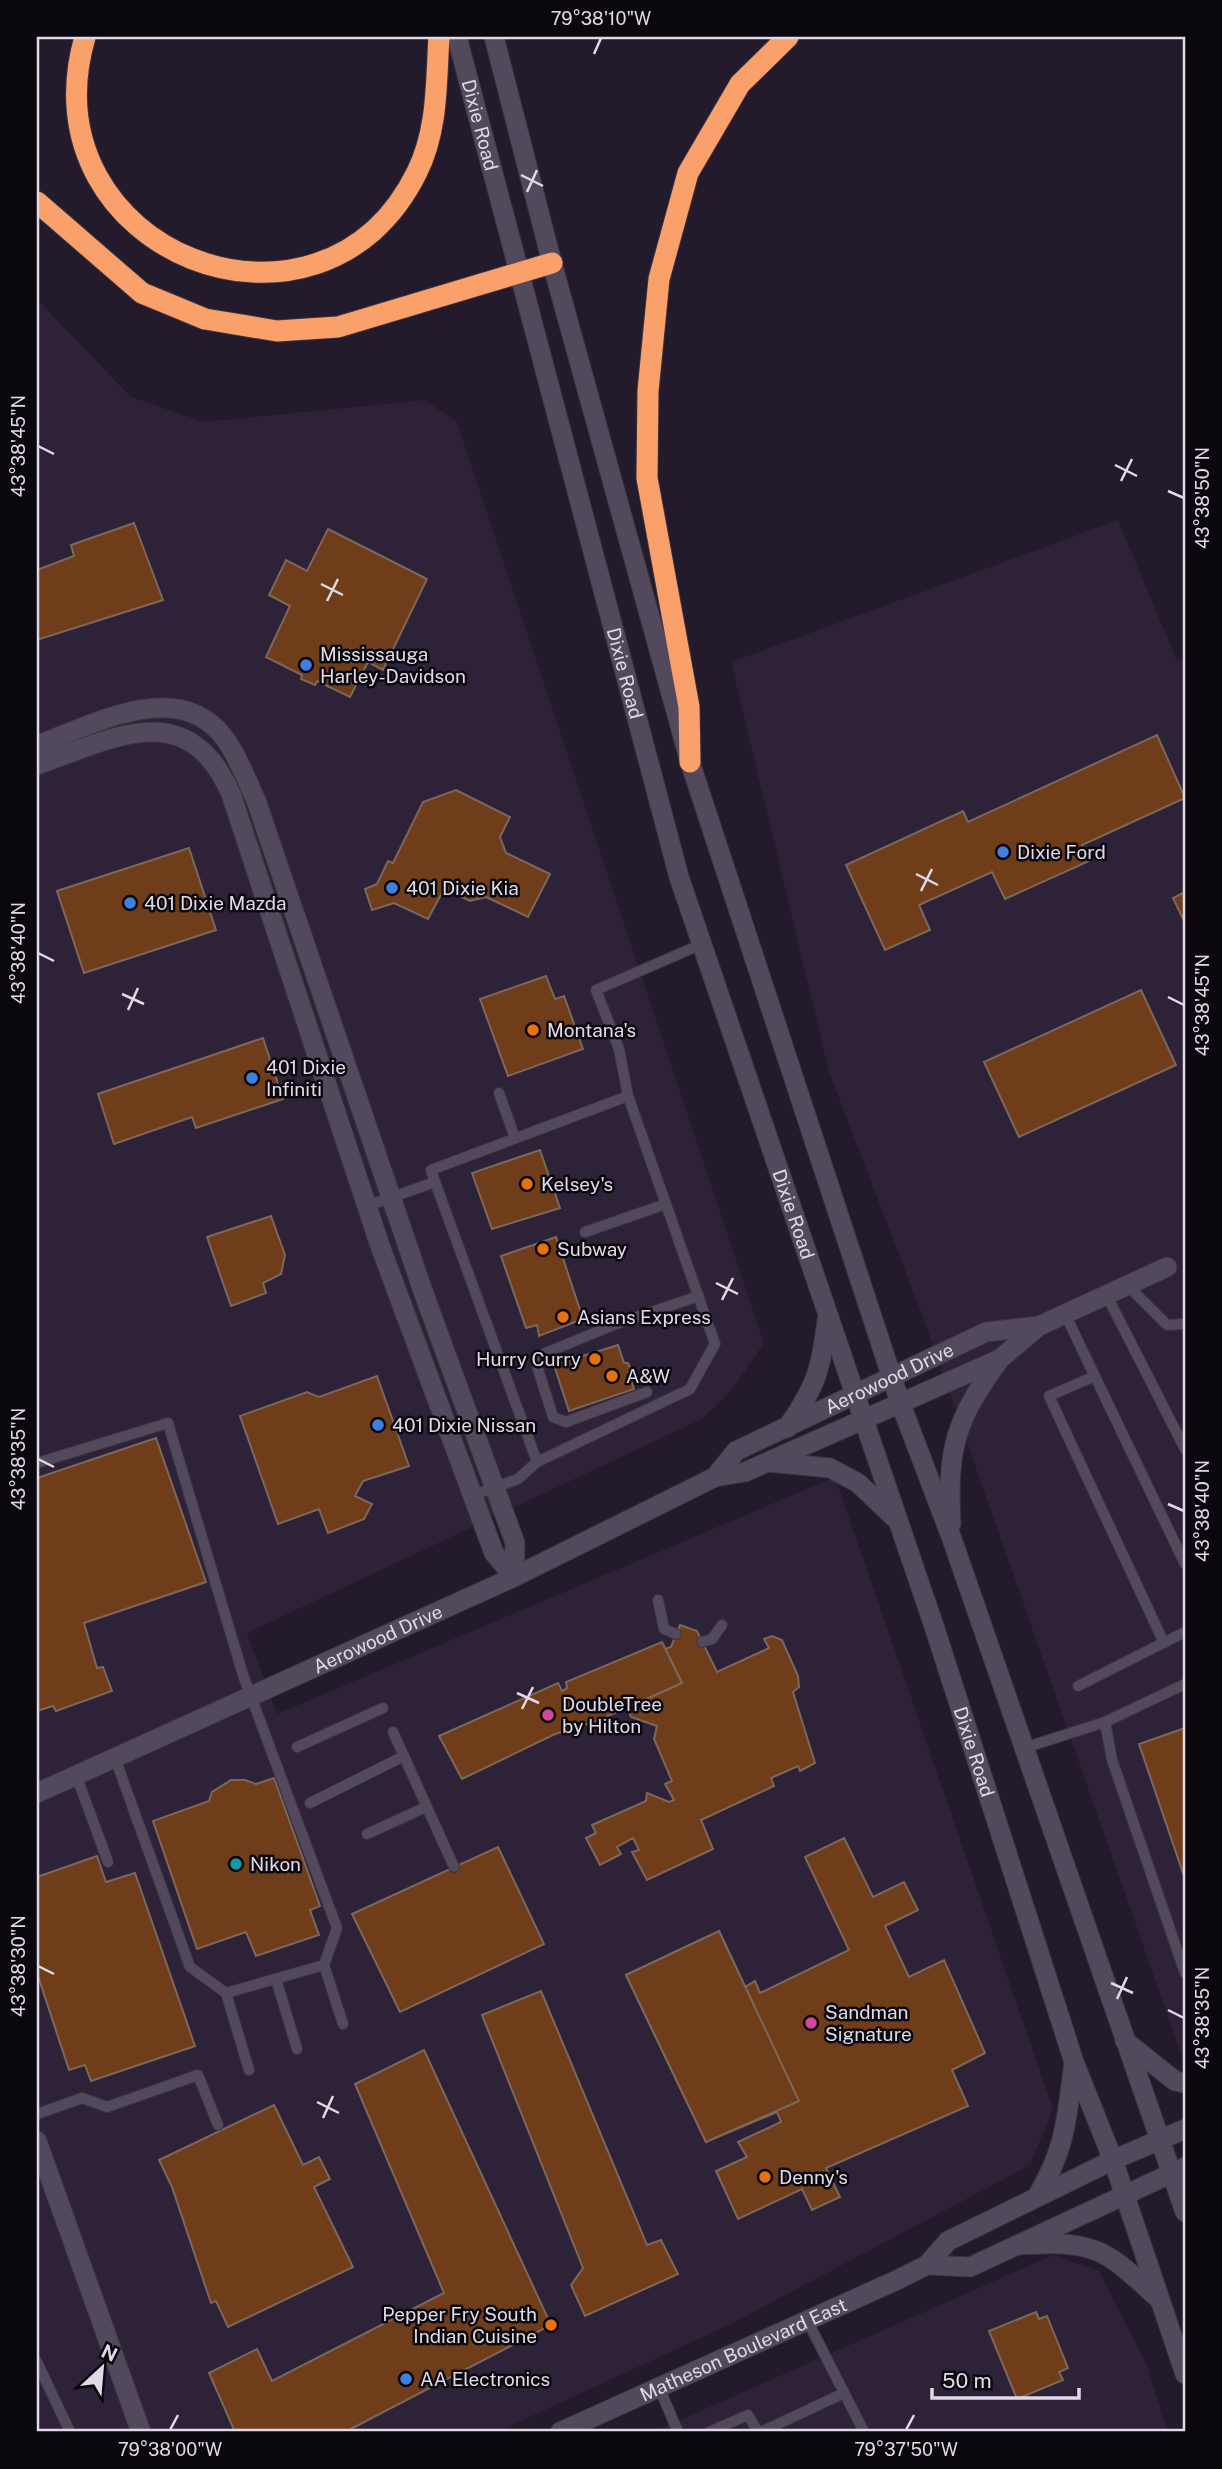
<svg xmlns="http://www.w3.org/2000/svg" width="1222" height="2469" font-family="'Public Sans',sans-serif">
  <rect width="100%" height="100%" fill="#231a2b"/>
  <g fill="#2e2238">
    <polygon points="37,299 131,397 204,422 425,400 457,422 764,1343 731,1391 702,1419 247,1633 277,1714 835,1477 1053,2109 1030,2165 729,2325 497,2432 37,2432"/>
    <polygon points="1118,520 1177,661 1185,658 1185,2065 926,1325 829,1072 731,662"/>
    <polygon points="1053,2255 1099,2271 1146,2363 1168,2432 653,2432"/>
  </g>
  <g fill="#703d1b" stroke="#7c675b" stroke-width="2">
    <polygon points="134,523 163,600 37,640 37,570 74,556 71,545"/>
    <polygon points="328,529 427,579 383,670 368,662 350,697 317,681 315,685 301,679 302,675 266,657 290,606 269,595 286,560 307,571"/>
    <polygon points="1157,735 1185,798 1082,845 1089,861 1005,899 992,872 919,905 930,930 885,950 846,865 963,811 968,822"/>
    <polygon points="456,790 510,817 500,837 506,853 550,874 528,917 486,897 470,901 444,889 428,919 394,903 372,910 365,889 377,884 388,861 393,863 423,802"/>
    <polygon points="189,848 216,930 84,973 57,891"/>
    <polygon points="1185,892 1185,923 1173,898"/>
    <polygon points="546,976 555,999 564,996 583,1049 508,1076 480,999"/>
    <polygon points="1141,990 1176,1065 1019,1137 984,1062"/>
    <polygon points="263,1038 283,1099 196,1128 192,1117 114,1144 98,1094"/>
    <polygon points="540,1150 560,1208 492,1229 472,1173"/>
    <polygon points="271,1216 285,1255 281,1274 263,1283 266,1293 231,1306 207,1237"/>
    <polygon points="556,1237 583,1319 539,1336 537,1325 526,1328 501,1256"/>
    <polygon points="618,1345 624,1363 628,1363 631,1370 628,1372 634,1389 569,1411 554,1365"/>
    <polygon points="377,1376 409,1466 363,1481 355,1496 372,1504 364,1519 328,1533 319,1509 278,1524 240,1416 307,1392 319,1397"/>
    <polygon points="156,1438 206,1582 84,1623 97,1668 103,1667 112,1691 56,1711 53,1706 37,1711 37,1478"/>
    <polygon points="680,1625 697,1631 717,1672 769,1648 764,1639 772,1636 782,1640 798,1676 799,1687 793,1692 815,1763 800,1771 798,1766 771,1778 774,1786 701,1820 713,1849 647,1880 632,1852 639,1850 633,1838 617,1847 621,1854 600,1865 586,1838 596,1833 592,1825 646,1801 647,1793 669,1802 674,1800 665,1784 672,1781 654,1739 657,1726 631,1717 627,1708 682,1683 665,1649 671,1647"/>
    <polygon points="662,1642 682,1683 588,1725 584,1723 553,1735 462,1779 439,1736 558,1683 562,1691 567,1688 566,1682"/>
    <polygon points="1185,1728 1185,1879 1139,1744"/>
    <polygon points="274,1778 320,1906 310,1910 319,1935 256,1956 246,1932 197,1949 153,1821 209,1801 212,1792 231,1780 245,1780 256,1784"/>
    <polygon points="844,1838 873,1897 904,1882 918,1910 885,1926 909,1977 944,1960 985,2053 952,2070 968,2106 826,2168 840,2197 812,2210 802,2189 738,2219 716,2171 747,2157 738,2142 781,2122 777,2112 706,2142 626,1975 719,1931 745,1987 755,1981 760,1993 849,1950 805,1857"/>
    <polygon points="498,1847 544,1944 400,2012 352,1914"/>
    <polygon points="97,1856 106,1882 135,1873 195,2046 91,2081 85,2065 69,2070 37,1973 37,1877"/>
    <polygon points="719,1931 799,2101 706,2142 626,1975"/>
    <polygon points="541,1991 647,2245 661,2240 678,2274 585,2316 571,2285 583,2268 482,2015"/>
    <polygon points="424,2050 551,2325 345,2432 235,2432 209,2373 257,2349 272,2381 444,2293 355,2084"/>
    <polygon points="274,2105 303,2165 319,2157 330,2179 314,2187 353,2267 228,2327 216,2301 211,2303 172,2187 159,2160"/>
    <polygon points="1036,2312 1039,2319 1047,2316 1068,2368 1059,2372 1063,2380 1017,2399 989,2331"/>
  </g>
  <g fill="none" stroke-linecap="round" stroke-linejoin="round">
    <defs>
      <g id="service">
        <polyline points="499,1093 515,1138"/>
        <polyline points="435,1182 537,1462"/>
        <polyline points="367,1206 435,1182 431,1170 628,1096"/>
        <polyline points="585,1232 666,1204"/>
        <polyline points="1126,1284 1167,1325 1185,1324"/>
        <polyline points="1106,1294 1185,1449"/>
        <polyline points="1065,1314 1185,1564"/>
        <polyline points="1095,1376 1049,1396 1164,1643"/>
        <polyline points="647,1392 566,1422 553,1417 537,1366 543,1354 616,1324 699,1296"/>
        <polyline points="37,1463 168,1423 243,1675 337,1928 324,1965 226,1993 190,1967 115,1758"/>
        <polyline points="471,1496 518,1479 537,1462 690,1389 715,1344 628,1096 619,1049 596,990 702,944"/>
        <polyline points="658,1600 664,1629 676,1634"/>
        <polyline points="702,1642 712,1639 722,1625"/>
        <polyline points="1078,1686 1185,1632"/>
        <polyline points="1105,1722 1185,1684"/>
        <polyline points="393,1732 454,1867"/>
        <polyline points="297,1747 383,1708"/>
        <polyline points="1024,1748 1105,1722 1112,1760 1185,1973"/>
        <polyline points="76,1775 108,1862"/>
        <polyline points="310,1803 404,1756"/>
        <polyline points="367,1834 426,1807"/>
        <polyline points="324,1965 343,2024"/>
        <polyline points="276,1979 297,2049"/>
        <polyline points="226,1993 249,2070"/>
        <polyline points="37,2114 82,2098 107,2107 198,2075 218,2125"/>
        <polyline points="807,2320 864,2432"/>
        <polyline points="37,2362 70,2432"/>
        <polyline points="659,2387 678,2432"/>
        <polyline points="709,2432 748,2415 758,2432"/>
        <polyline points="761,2432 844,2393"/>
      </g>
      <g id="minor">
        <path d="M37,745C94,725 180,675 226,740C239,759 248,782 257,803L424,1294L515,1543L514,1577"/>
        <path d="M37,765C114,738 188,695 231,794L379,1243L494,1553L514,1577"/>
        <path id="s1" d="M715,1477L736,1451L986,1332L1039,1326"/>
        <path id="s2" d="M37,1793L514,1577L715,1477L745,1472L1000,1359L1039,1326L1167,1267"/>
        <polyline points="37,2141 141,2432"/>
      </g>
      <g id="tertiary">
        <polyline points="927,2265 970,2267 1185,2167"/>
        <path id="s3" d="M560,2432L897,2280L927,2265L948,2241L1113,2160L1185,2129"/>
      </g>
      <g id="secondary">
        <path id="s4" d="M457,37L679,877L934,1626L1074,2062L1113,2160L1185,2374"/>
        <polyline points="494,37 552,263 690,762 900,1402 952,1539 1185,2212"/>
        <path d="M787,1428C816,1386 821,1370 827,1320"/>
        <polyline points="768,1462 830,1468 858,1483 898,1521"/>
        <path d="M951,1524C947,1448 955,1420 1000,1359"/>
        <polyline points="1125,2041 1175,2081 1185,2083"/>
        <path d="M1037,2197C1067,2145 1066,2120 1074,2063"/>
        <path d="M1018,2245C1043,2244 1070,2241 1094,2250C1118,2258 1140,2283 1159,2299"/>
      </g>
      <g id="motorway">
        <path d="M85,37C23,252 321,368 417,172C438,130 436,83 439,37"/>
        <polyline points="37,202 142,293 205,319 277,331 338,327 552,263"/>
        <polyline points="690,762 689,707 647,478 648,391 659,279 688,173 740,84 788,37"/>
      </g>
    </defs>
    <use href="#service" stroke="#3b3441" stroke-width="12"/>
    <use href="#minor" stroke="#3b3441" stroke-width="21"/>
    <use href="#tertiary" stroke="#3b3441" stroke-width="21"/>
    <use href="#secondary" stroke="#3b3441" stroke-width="21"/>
    <use href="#motorway" stroke="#3b3441" stroke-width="23"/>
    <use href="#service" stroke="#53495c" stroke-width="10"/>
    <use href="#minor" stroke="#53495c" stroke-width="19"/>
    <use href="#tertiary" stroke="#53495c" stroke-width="19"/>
    <use href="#secondary" stroke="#53495c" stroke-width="19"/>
    <use href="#motorway" stroke="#faa06b" stroke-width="21"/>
  </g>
  <path fill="none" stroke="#e0dae6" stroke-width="2.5" d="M594,54L601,38M521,175L543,186M527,192L537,170M38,446L54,454M1115,465L1137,476M1121,481L1132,459M1168,491L1184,498M321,584L343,595M327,601L338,579M916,874L938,885M921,891L932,869M38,953L54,961M122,994L144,1004M1168,997L1184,1005M128,1010L138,988M716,1283L738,1294M722,1300L733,1278M38,1459L54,1467M1168,1504L1184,1511M517,1693L539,1703M522,1709L533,1687M38,1966L54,1974M1111,1983L1133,1993M1117,1999L1127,1977M1168,2010L1184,2018M317,2102L339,2113M323,2118L333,2096M170,2430L178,2415M906,2430L914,2415"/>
  <g fill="#3f7fe0" stroke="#0a070e" stroke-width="2.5">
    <circle cx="306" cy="665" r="7"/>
    <circle cx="1003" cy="852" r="7"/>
    <circle cx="392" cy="888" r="7"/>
    <circle cx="130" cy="903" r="7"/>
    <circle cx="252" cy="1078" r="7"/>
    <circle cx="378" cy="1425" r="7"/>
    <circle cx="406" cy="2379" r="7"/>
  </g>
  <g fill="#e8710a" stroke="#0a070e" stroke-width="2.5">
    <circle cx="533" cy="1030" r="7"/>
    <circle cx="527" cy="1184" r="7"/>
    <circle cx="543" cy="1249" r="7"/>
    <circle cx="563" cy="1317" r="7"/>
    <circle cx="595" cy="1359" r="7"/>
    <circle cx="612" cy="1376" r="7"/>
    <circle cx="765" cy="2177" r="7"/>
    <circle cx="551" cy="2325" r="7"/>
  </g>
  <g fill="#d1479c" stroke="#0a070e" stroke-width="2.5">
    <circle cx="548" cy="1715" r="7"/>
    <circle cx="811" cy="2023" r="7"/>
  </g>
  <circle fill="#0f9aa8" stroke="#0a070e" stroke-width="2.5" cx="236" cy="1864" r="7"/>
  <g text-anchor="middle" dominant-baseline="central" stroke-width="5" stroke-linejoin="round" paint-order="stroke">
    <g font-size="19" fill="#e0dae6" stroke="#0a070e">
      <text stroke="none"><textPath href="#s4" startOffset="91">Dixie Road</textPath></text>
      <text stroke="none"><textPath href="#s4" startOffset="658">Dixie Road</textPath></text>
      <text stroke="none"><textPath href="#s4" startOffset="1225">Dixie Road</textPath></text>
      <text stroke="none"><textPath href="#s1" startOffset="203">Aerowood Drive</textPath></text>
      <text stroke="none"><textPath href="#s2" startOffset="374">Aerowood Drive</textPath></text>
      <text stroke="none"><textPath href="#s4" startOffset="1792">Dixie Road</textPath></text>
      <text stroke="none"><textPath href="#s3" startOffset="201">Matheson Boulevard East</textPath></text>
    </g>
    <g font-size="19" fill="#e0dae6" stroke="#0a070e" text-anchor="start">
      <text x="320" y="654">Mississauga<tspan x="320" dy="22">Harley-Davidson</tspan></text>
      <text x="1017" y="852">Dixie Ford</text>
      <text x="406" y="888">401 Dixie Kia</text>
      <text x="144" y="903">401 Dixie Mazda</text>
      <text x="547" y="1030">Montana's</text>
      <text x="266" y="1067">401 Dixie<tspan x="266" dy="22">Infiniti</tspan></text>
      <text x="541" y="1184">Kelsey's</text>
      <text x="557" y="1249">Subway</text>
      <text x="577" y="1317">Asians Express</text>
      <text x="581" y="1359" text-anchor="end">Hurry Curry</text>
      <text x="626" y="1376">A&amp;W</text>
      <text x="392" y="1425">401 Dixie Nissan</text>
      <text x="562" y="1704">DoubleTree<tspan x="562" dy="22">by Hilton</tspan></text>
      <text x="250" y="1864">Nikon</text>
      <text x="825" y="2012">Sandman<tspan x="825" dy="22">Signature</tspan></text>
      <text x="779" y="2177">Denny's</text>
      <text x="537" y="2314" text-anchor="end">Pepper Fry South<tspan x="537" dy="22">Indian Cuisine</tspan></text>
      <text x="420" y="2379">AA Electronics</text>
    </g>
  </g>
  <rect width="1222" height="2469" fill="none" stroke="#0a070e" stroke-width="77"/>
  <g transform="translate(102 2368) rotate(26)" stroke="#0a070e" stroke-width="5" paint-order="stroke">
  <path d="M0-5L12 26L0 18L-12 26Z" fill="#e0dae6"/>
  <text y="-10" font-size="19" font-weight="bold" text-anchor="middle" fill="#e0dae6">N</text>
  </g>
  <path d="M932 2388v10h147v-10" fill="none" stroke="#e0dae6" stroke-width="3.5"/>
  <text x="942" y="2388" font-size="21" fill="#e0dae6" stroke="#0a070e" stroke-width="5" paint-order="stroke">50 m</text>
  <rect x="38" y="38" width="1146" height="2392" fill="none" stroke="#e0dae6" stroke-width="2.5"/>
  <g font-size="18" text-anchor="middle" fill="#e0dae6">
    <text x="601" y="25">79°38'10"W</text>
    <text transform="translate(19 446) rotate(-90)" y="6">43°38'45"N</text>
    <text transform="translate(1203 498) rotate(-90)" y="6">43°38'50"N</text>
    <text transform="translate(19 953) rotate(-90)" y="6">43°38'40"N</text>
    <text transform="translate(1203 1005) rotate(-90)" y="6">43°38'45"N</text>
    <text transform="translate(19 1459) rotate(-90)" y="6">43°38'35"N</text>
    <text transform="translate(1203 1511) rotate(-90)" y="6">43°38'40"N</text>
    <text transform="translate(19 1966) rotate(-90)" y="6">43°38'30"N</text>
    <text transform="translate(1203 2018) rotate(-90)" y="6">43°38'35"N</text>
    <text x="170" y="2456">79°38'00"W</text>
    <text x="906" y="2456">79°37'50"W</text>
  </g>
</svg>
